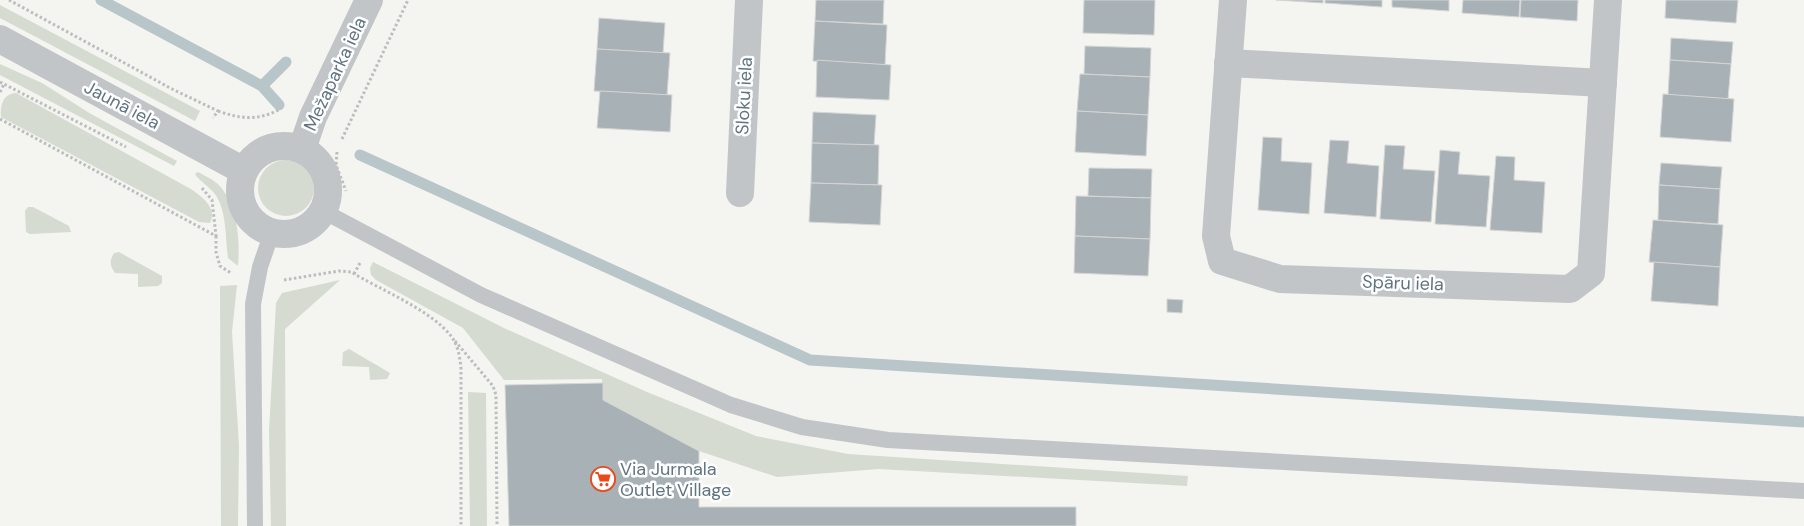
<svg xmlns="http://www.w3.org/2000/svg" width="1804" height="526" font-family="'DM Sans',sans-serif">
  <rect width="100%" height="100%" fill="#f4f4f0"/>
  <g fill="#d5dbd1">
    <polygon points="0,5 200,111 195,121 0,18"/>
    <polygon points="0,64 42,83 91,114 177,161 174,166 0,75"/>
    <path d="M16,93L189,188C200,195 218,207 210,223L199,222L1,117C0,105 3,94 16,93Z"/>
    <circle cx="286" cy="188" r="28"/>
    <path d="M198,172C207,177 217,181 223,190C238,210 240,242 238,266L228,258C225,237 227,215 217,197C212,188 201,183 195,174Z"/>
    <polygon points="28,207 33,207 69,226 71,232 30,234 26,232 25,211"/>
    <path d="M119,252L162,276V283L158,286L138,287V274L115,273C110,266 109,261 114,253Z"/>
    <polygon points="373,262 504,328 647,392 756,436 848,454 1188,476 1187,486 879,469 777,477 699,451 603,400 602,379 504,380 463,328 376,280 371,275 370,268"/>
    <polygon points="340,280 285,329 286,526 271,526 269,431 276,303 282,293"/>
    <polygon points="237,285 232,332 239,446 238,526 221,526 220,286"/>
    <polygon points="349,349 390,373 387,379 370,380 369,367 342,366 343,352"/>
    <polygon points="468,392 486,393 487,526 470,526"/>
  </g>
  <g fill="none" stroke-linecap="round" stroke-linejoin="round">
    <g stroke="#b8c6ca" stroke-width="11">
      <polyline points="101,0 262,86 279,105"/>
      <polyline points="262,86 286,62"/>
      <polyline points="360,155 810,360 1804,422"/>
    </g>
  </g>
  <g fill="#a8b1b6" stroke="#d5d5d3">
    <polygon points="816,0 884,0 883,24 815,21"/>
    <polygon points="1084,0 1155,0 1154,35 1083,33"/>
    <polygon points="1276,0 1323,0 1323,3"/>
    <polygon points="1325,0 1382,0 1382,7 1325,3"/>
    <polygon points="1392,0 1449,0 1449,11 1392,7"/>
    <polygon points="1463,0 1520,0 1519,17 1462,13"/>
    <polygon points="1521,0 1578,0 1577,21 1520,17"/>
    <polygon points="1666,0 1738,0 1736,23 1665,18"/>
    <polygon points="599,18 665,23 663,53 597,49"/>
    <polygon points="815,21 887,25 885,65 813,61"/>
    <polygon points="1671,38 1733,42 1731,64 1670,60"/>
    <polygon points="1085,46 1151,48 1150,77 1084,74"/>
    <polygon points="597,49 670,53 667,95 594,91"/>
    <polygon points="817,60 891,65 889,100 816,97"/>
    <polygon points="1670,60 1731,64 1728,99 1668,95"/>
    <polygon points="1080,74 1150,77 1148,115 1077,111"/>
    <polygon points="600,91 672,95 670,132 597,128"/>
    <polygon points="1663,94 1734,99 1731,142 1660,137"/>
    <polygon points="1077,111 1148,115 1146,156 1075,152"/>
    <polygon points="813,112 876,115 874,146 812,143"/>
    <polygon points="1263,137 1282,138 1281,161 1312,163 1309,214 1258,210"/>
    <polygon points="1330,140 1349,141 1347,163 1379,166 1376,217 1324,213"/>
    <polygon points="812,143 879,145 878,185 811,183"/>
    <polygon points="1385,145 1405,146 1403,169 1435,171 1431,222 1380,219"/>
    <polygon points="1440,150 1460,152 1458,174 1490,176 1486,227 1435,224"/>
    <polygon points="1496,156 1515,157 1514,180 1545,182 1542,233 1490,230"/>
    <polygon points="1661,163 1722,167 1720,189 1659,185"/>
    <polygon points="1089,168 1152,169 1151,198 1088,196"/>
    <polygon points="811,183 882,185 880,225 809,222"/>
    <polygon points="1659,185 1720,189 1718,224 1658,220"/>
    <polygon points="1076,196 1151,198 1150,239 1075,236"/>
    <polygon points="1653,220 1723,225 1720,267 1649,262"/>
    <polygon points="1075,236 1150,239 1148,276 1074,273"/>
    <polygon points="1654,262 1720,267 1718,306 1651,301"/>
    <polygon points="1167,299 1183,300 1182,313 1167,312"/>
    <polygon points="603,383 603,400 699,451 699,507 1076,507 1076,526 509,526 505,385"/>
  </g>
  <g fill="none" stroke-linecap="round" stroke-linejoin="round">
    <g stroke="#bbbdbf" stroke-width="3" stroke-dasharray="2.5 2.5" stroke-linecap="butt">
      <polyline points="9,0 172,89 218,111 213,118"/>
      <polyline points="0,82 126,147"/>
      <polyline points="0,92 4,84"/>
      <path d="M218,111C240,119 259,121 280,109"/>
      <polyline points="0,119 216,236 212,200 202,188"/>
      <polyline points="342,139 408,0"/>
      <polyline points="337,152 336,165 346,191"/>
      <polyline points="216,236 216,252 220,266 231,273"/>
      <polyline points="354,274 361,261"/>
      <path d="M284,280L339,271L351,272C379,289 431,310 451,336C458,345 460,357 461,369V526"/>
      <polyline points="455,341 493,386 496,395 497,526"/>
    </g>
    <g stroke="#c1c5c8" stroke-width="16">
      <polyline points="323,211 481,295 731,405 802,427 888,440 1804,491"/>
      <polyline points="255,526 253,304 260,267 272,232"/>
    </g>
    <g stroke="#c1c5c8" stroke-width="28">
      <polyline points="1233,0 1216,236 1222,261 1280,279 1570,289 1591,273 1608,0"/>
      <polyline points="0,39 244,171"/>
      <polyline points="1228,63 1603,83"/>
      <circle cx="284" cy="190" r="44"/>
      <polyline points="302,149 313,117 369,0"/>
      <polyline points="740,193 749,0"/>
    </g>
  </g>
  <defs>
    <symbol id="supermarket-ring" viewBox="-11 -11 22 22"><circle r="9.5" fill="#fff" stroke="#e9491b" stroke-width="1.5"/><path d="M-6-5.5h2.5l.6 2H6L4.5 2H-2.5L-4.4-4H-6ZM-1.5 3.2a1.3 1.3 0 1 0 .1 0ZM3 3.2a1.3 1.3 0 1 0 .1 0Z" fill="#e9491b"/></symbol>
  </defs>
  <g fill-rule="evenodd">
    <use href="#supermarket-ring" x="589" y="465" width="28" height="28"/>
  </g>
  <g text-anchor="middle" dominant-baseline="central" stroke-width="5" stroke-linejoin="round" paint-order="stroke">
    <g font-size="18" fill="#627482" stroke="#fff">
      <text transform="translate(335 74) rotate(-65)">Mežaparka iela</text>
      <text transform="translate(744 96) rotate(-87)">Sloku iela</text>
      <text transform="translate(122 105) rotate(28)">Jaunā iela</text>
      <text transform="translate(1403 283) rotate(2)">Spāru iela</text>
    </g>
    <g font-size="18" fill="#627482" stroke="#fff" text-anchor="start">
      <text x="620" y="469">Via Jurmala<tspan x="620" dy="21">Outlet Village</tspan></text>
    </g>
  </g>
</svg>
